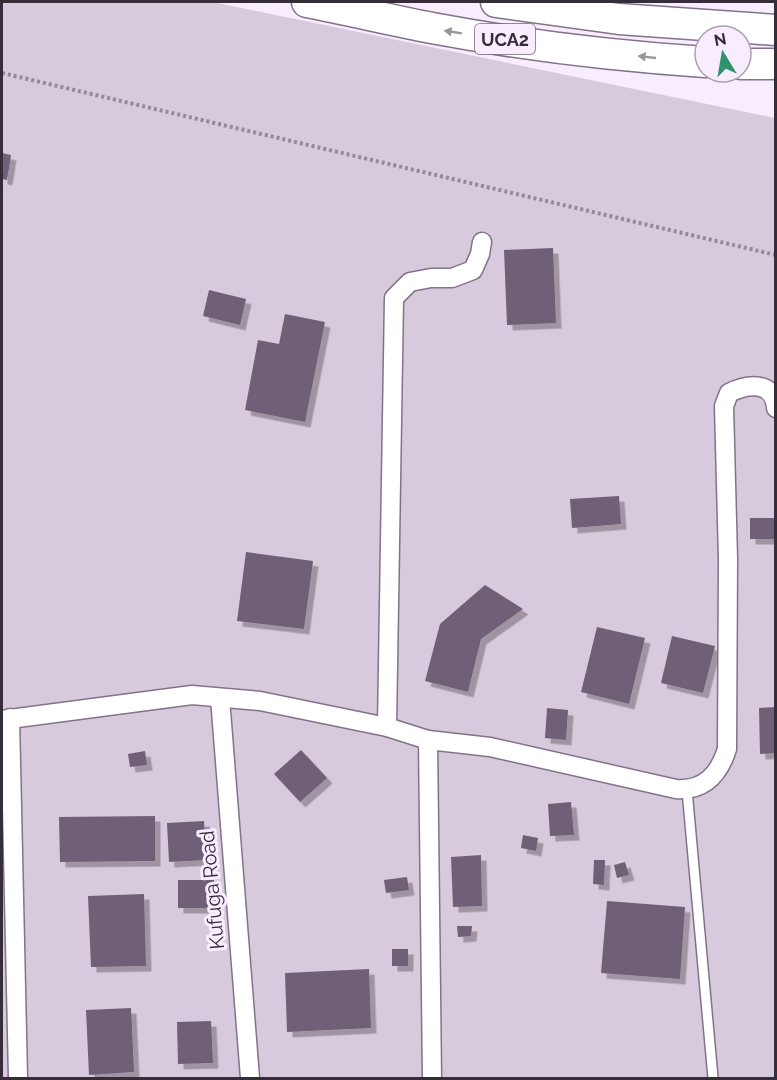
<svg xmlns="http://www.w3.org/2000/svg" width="777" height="1080" font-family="Raleway,sans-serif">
  <defs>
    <filter id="shadow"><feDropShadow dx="5.5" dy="5.5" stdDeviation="0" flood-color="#0004"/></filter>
  </defs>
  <rect width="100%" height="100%" fill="#f8edfe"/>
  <polygon fill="#d7cadd" points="2,2 213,2 775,118 775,1078 2,1078"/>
  <g fill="#706077" filter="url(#shadow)">
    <polygon points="2,153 11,155 7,180 2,179"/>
    <polygon points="553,248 556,323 507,325 504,250"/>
    <polygon points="209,290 246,299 240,325 203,316"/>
    <polygon points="285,314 325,322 305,422 245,410 258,340 279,344"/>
    <polygon points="619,496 621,524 572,528 570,499"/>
    <rect x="750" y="518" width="26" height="21"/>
    <polygon points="246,552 313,561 304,629 237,621"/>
    <polygon points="485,585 523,609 481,639 468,692 425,681 440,624"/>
    <polygon points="597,627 645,638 629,704 581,692"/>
    <polygon points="672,636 715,646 703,693 661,683"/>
    <polygon points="776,707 776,753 760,754 759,708"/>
    <polygon points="547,708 568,710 566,740 545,738"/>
    <polygon points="301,750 327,778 300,802 274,774"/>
    <polygon points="145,751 147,765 130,767 128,754"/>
    <polygon points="571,802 574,835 550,836 548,804"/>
    <polygon points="155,816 155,861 60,862 59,817"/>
    <polygon points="204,821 206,860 169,862 167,823"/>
    <polygon points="523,835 538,838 536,851 521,848"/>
    <polygon points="481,855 482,906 453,907 451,857"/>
    <polygon points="594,860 605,860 604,885 593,884"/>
    <polygon points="625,862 629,875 617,878 614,865"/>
    <polygon points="407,877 409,890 386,893 384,880"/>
    <rect x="178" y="880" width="36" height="28"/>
    <polygon points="144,894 146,966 91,967 88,896"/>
    <polygon points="607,901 685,907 680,979 601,973"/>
    <polygon points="457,926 472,926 471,936 458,937"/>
    <rect x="392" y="949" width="16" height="17"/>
    <polygon points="369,969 371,1028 287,1032 285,973"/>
    <polygon points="131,1008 134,1072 89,1075 86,1010"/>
    <polygon points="211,1021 213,1063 178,1064 177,1022"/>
  </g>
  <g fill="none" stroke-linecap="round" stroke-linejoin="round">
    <defs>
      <polyline id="service" points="687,790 713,1078"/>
      <g id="minor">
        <polyline points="220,698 250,1078"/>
        <polyline points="10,718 18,1078"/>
        <path d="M2,720L192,695L260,701L387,727L428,740L490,747L676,789C705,791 719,774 727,749L728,559L724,406L729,393C747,384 774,380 776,408"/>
        <polyline points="387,727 394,298 410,282 431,278 452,278 473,270 480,254 482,242"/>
        <polyline points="428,740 432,1078"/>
      </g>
      <g id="trunk">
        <path d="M307,2C349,10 390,20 432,28C522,45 614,56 705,62"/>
        <polyline points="496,2 619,19 776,30"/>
        <polyline points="741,64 776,64"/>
      </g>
    </defs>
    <use href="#service" stroke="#82728a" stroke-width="12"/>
    <use href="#minor" stroke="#82728a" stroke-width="21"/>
    <use href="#trunk" stroke="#82728a" stroke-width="33"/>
    <polyline stroke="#938a97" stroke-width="4" stroke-dasharray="3 3" stroke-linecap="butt" points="2,73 776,255"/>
    <use href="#service" stroke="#fff" stroke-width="9"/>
    <use href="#minor" stroke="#fff" stroke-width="18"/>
    <use href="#trunk" stroke="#fff" stroke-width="30"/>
  </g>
  <defs><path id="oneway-solid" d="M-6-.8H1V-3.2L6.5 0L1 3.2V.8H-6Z" transform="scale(1.5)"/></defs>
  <g fill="#9a969c">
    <use href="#oneway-solid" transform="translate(453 32) rotate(-171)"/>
    <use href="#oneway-solid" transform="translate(647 57) rotate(-174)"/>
  </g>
  <g text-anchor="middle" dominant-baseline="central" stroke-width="6" stroke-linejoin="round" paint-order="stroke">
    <rect fill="#f8edfe" stroke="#706773" stroke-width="1.5" x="475" y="24" width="60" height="30" rx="4.5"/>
    <g font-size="18" font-weight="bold" fill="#352e38">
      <text x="505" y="39">UCA2</text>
    </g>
    <g font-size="20" fill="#352e38" stroke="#f8edfe">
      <text transform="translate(212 890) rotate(-95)">Kufuga Road</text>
    </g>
  </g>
  <rect width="777" height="1080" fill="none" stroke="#352e38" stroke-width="6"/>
  <g transform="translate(723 54) rotate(349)"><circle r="28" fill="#f8edfe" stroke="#aaa1af" stroke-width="1.5"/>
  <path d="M0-4.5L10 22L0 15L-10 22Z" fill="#2f936e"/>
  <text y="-9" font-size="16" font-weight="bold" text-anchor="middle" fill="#352e38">N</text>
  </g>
</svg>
